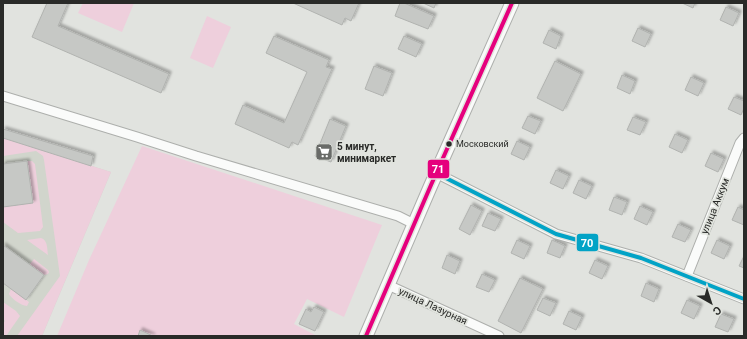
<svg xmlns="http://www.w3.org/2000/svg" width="747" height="339" font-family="Roboto,sans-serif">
  <defs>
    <filter id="shadow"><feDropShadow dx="2.5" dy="-2.5" stdDeviation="1" flood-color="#0004"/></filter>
  </defs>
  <rect width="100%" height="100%" fill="#e1e3df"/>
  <polygon fill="#d1d5cc" points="3,138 111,172 42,336 3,336"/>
  <g fill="#eecfdc">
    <polygon points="83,3 134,3 122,32 78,13"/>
    <polygon points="207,16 231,27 213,68 190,58"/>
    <polygon points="3,138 111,172 42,336 17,336 60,276 44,160 43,156 36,151 3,156"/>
    <polygon points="142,146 382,225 344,317 307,299 294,324 317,336 57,336 89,260"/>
    <polygon points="27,161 32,161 35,164 43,227 40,231 18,233 3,222 3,207 33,203"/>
    <path d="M41,238C48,240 47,249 48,255L27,240Z"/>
    <polygon points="34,259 48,270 49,272 48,274 44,275 29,265"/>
    <path d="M11,289L29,302L27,306C20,305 12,299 9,294Z"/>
    <polygon points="3,302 16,311 20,316 6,336 3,336 3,323 5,321 3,319"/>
  </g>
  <g fill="#c6c8c5" stroke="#b1b3b0" filter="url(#shadow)">
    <polygon points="47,3 68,3 58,26 169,74 161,93 32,37"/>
    <polygon points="293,3 359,3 351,21 345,18 342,25"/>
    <polygon points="400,3 404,3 434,16 428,29 395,16"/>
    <polygon points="423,3 436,3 434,8"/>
    <polygon points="682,3 695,3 693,8"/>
    <polygon points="726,7 739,13 733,26 720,20"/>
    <polygon points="638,28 651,34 645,47 632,41"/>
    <polygon points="549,30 561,36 556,49 543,43"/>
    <polygon points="274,36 329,60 326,67 332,69 298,145 292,142 289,148 235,124 243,105 284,123 307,72 266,53"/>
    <polygon points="404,36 422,44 416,57 398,49"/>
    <polygon points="555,61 581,74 563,111 537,98"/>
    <polygon points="374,66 392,73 383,96 365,89"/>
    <polygon points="622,75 635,81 630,94 617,88"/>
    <polygon points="691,77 704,83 698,96 685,90"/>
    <polygon points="734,97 744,101 744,108 741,115 728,109"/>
    <polygon points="528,116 541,121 535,134 522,128"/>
    <polygon points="633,117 646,122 640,135 627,130"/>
    <polygon points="330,119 346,126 331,162 315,156"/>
    <polygon points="3,129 93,156 91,166 3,138"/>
    <polygon points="675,134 688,140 682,153 669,147"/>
    <polygon points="517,141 530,147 524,160 511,154"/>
    <polygon points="711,153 724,159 718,172 705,166"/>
    <polygon points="27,161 33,203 3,207 3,164"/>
    <polygon points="556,170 569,176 563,189 550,183"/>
    <polygon points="579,180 592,186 586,199 573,193"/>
    <polygon points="614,197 627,202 622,215 609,210"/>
    <polygon points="471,205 482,211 470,235 459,229"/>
    <polygon points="640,206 653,212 647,225 634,219"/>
    <polygon points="738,207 744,210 744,225 732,220"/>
    <polygon points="488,213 501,219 495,231 482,226"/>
    <polygon points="678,224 691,230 685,242 672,237"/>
    <polygon points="517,240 530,246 524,259 511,253"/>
    <polygon points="552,240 565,246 560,258 547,253"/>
    <polygon points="717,240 730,246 724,259 711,253"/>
    <polygon points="3,245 44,275 26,300 3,283"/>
    <polygon points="447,255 460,261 455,274 442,268"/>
    <polygon points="744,256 744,268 739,266"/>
    <polygon points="595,260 608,266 602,279 589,273"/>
    <polygon points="482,274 495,280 489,292 476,287"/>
    <polygon points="520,278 543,289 521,333 498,321"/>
    <polygon points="646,283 659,289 654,302 641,296"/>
    <polygon points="543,298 556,303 550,316 537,310"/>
    <polygon points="687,300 700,306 694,319 681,313"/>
    <polygon points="314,307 324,312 315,331 299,324 306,309 311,312"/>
    <polygon points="569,311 582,317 576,330 563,324"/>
    <polygon points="721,314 734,319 728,332 715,327"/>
    <polygon points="140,330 153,336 138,336"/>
  </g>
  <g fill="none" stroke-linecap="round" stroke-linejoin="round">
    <defs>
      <g id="minor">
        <polyline points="3,96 137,137 196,156 398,216 414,224"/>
        <polyline points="436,173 556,234 641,258 744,299"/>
        <polyline points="687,276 740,143 744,138"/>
        <polyline points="388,285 499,336"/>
      </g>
      <polyline id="secondary" points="366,336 431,185 512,3"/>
    </defs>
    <use href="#minor" stroke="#adafac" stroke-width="11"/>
    <use href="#secondary" stroke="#adafac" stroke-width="15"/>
    <use href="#minor" stroke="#fafbfa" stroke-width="9"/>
    <use href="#secondary" stroke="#fafbfa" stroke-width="13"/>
    <defs>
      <polyline id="bus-1" points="366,336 431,185 512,3"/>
      <polyline id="bus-2" points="436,173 556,234 641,258 744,299"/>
    </defs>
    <use href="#bus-1" stroke="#e1e4de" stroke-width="7"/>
    <use href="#bus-2" stroke="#e1e4de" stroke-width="7"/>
    <use href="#bus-1" stroke="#e5007d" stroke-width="4"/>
    <use href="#bus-2" stroke="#02a3c6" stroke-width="4"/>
  </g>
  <defs>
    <symbol id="supermarket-square" viewBox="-11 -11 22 22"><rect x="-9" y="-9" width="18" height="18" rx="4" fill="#696b68" stroke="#e1e4de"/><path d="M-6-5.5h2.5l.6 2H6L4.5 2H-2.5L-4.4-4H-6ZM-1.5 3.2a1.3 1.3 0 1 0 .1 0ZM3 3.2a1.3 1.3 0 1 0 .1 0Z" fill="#fff"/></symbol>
  </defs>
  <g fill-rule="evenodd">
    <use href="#supermarket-square" x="314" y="142" width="20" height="20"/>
  </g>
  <circle fill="#292a28" stroke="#e1e4de" stroke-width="1.5" cx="449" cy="144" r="3.5"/>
  <g text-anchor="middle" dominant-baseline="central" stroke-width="3.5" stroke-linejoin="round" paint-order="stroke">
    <g font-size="9" fill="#292a28" stroke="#e1e4de" text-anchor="start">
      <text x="456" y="144">Московский</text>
    </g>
    <g font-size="10" font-weight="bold" fill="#292a28" stroke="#e1e4de" text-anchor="start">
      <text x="337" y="146">5 минут,<tspan x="337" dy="12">минимаркет</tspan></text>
    </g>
    <g font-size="10" fill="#292a28" stroke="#e1e4de">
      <text transform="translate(715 206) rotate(-68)">улица Аккум</text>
      <text transform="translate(433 306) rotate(25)">улица Лазурная</text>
    </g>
  </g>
  <g stroke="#e1e4de" stroke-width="1.5">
    <rect x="427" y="159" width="23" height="20" rx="4" fill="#e5007d"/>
    <rect x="576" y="233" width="23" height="19" rx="4" fill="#02a3c6"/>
  </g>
  <g font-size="11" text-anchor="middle" font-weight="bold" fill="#fff">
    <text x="438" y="173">71</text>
    <text x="587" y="247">70</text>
  </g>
  <rect width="747" height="339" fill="none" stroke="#292a28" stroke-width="8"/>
  <g transform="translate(711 303) rotate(141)" stroke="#e1e4de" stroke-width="3" paint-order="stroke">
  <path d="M0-3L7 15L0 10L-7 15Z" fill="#292a28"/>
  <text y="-6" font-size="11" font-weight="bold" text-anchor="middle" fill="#292a28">С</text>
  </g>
</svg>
